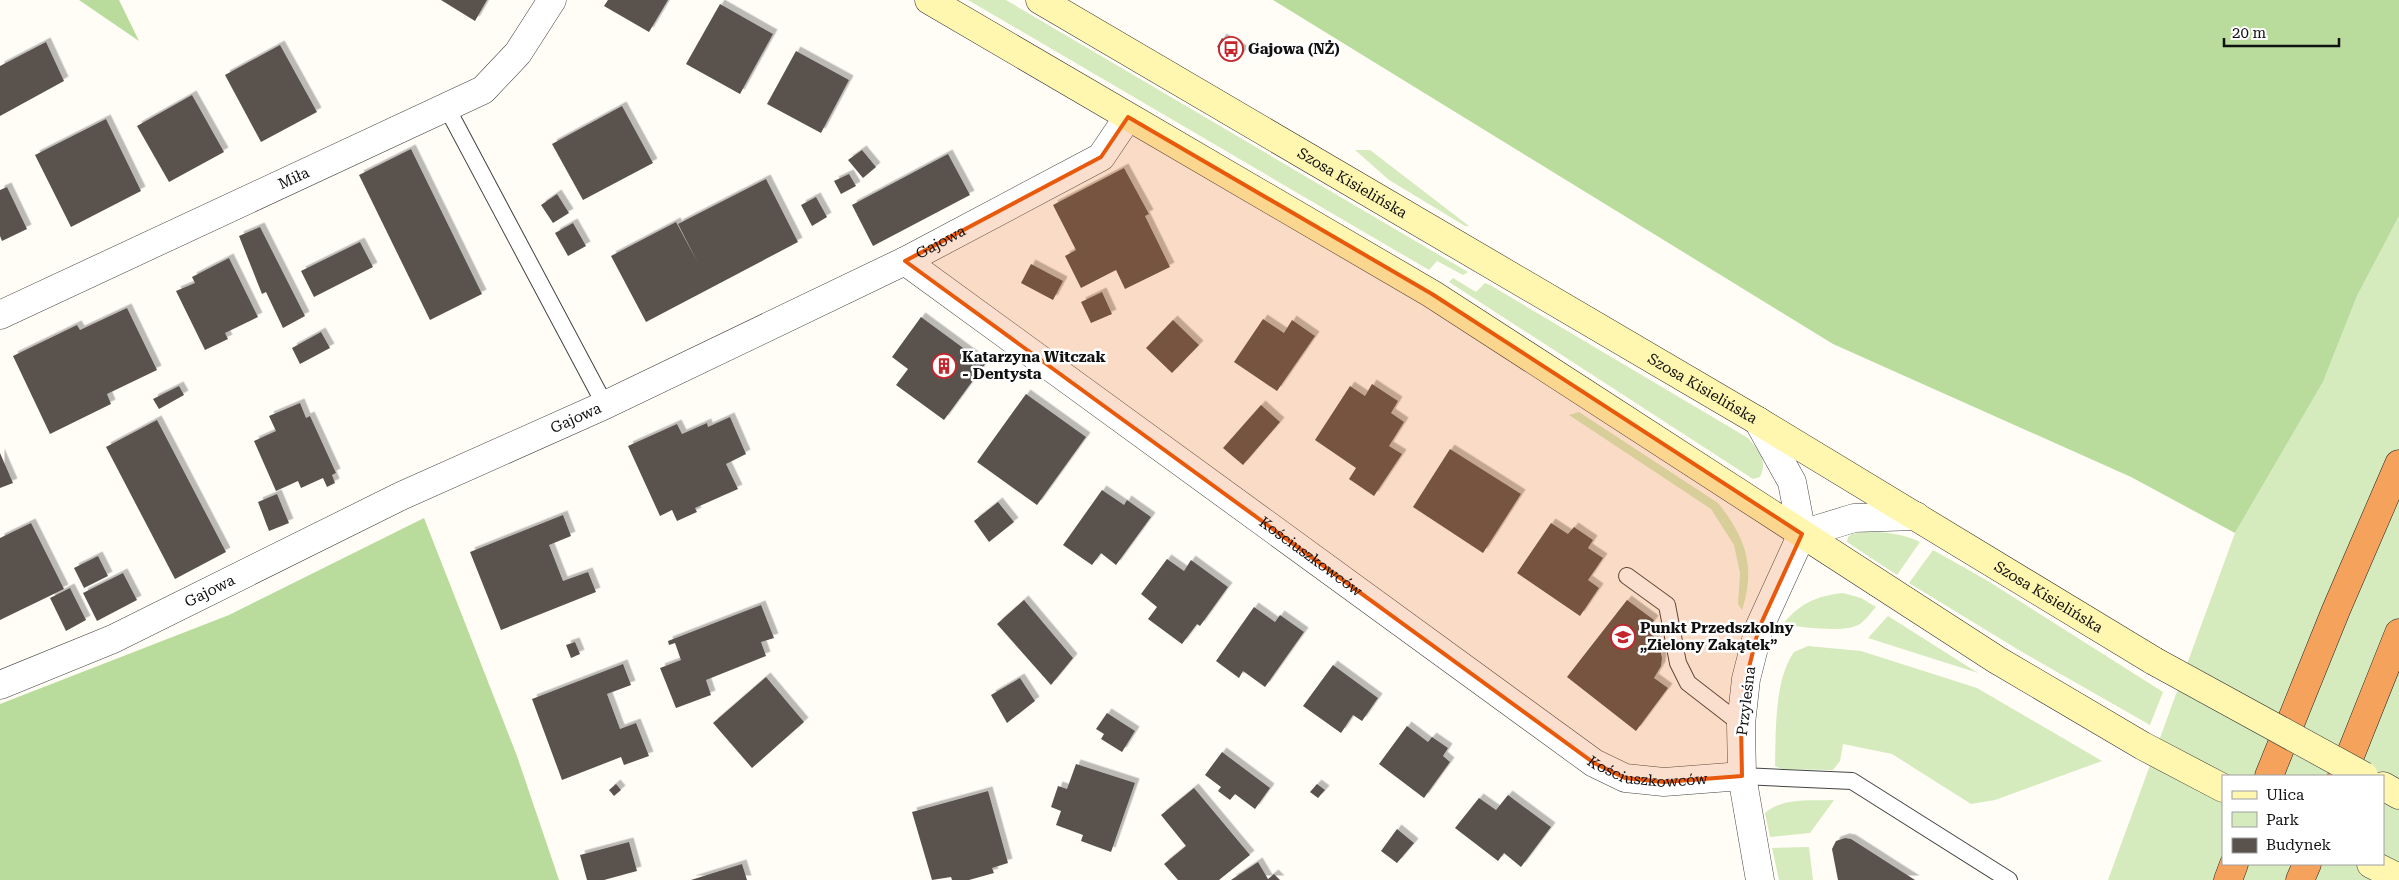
<svg xmlns="http://www.w3.org/2000/svg" width="2399" height="880" font-family="'Roboto Serif',serif">
  <defs>
    <filter id="shadow"><feDropShadow dx="4.5" dy="-4.5" stdDeviation="0" flood-color="#0004"/></filter>
  </defs>
  <rect width="100%" height="100%" fill="#fffdf5"/>
  <g fill="#d5ebbd" fill-rule="evenodd">
    <polygon points="968,0 1006,0 1468,272 1463,275 1437,261 1429,270"/>
    <polygon points="1355,150 1370,150 1469,226 1465,226 1389,180"/>
    <path d="M2399,216V880H2108L2235,533L2323,382L2357,296ZM2223,776H2383V864H2223Z"/>
    <path d="M1453,278L1476,292L1485,283L1490,285L1748,438C1759,451 1768,460 1760,477L1753,479L1449,282Z"/>
    <path d="M1579,412L1718,503C1746,538 1756,567 1742,610L1738,604L1740,573L1734,545L1711,509L1569,415Z"/>
    <path d="M1865,532C1885,532 1902,533 1920,542L1897,575L1847,542L1848,537L1852,534Z"/>
    <polygon points="1933,550 1988,581 2163,692 2150,725 2022,652 1909,583"/>
    <path d="M1843,593L1861,598L1876,607C1871,612 1866,620 1860,624C1844,634 1800,626 1782,625C1800,603 1816,596 1843,593Z"/>
    <polygon points="1888,616 1978,673 1868,638"/>
    <path d="M1808,646L1861,651L1977,688L2102,761L1995,800L1971,804L1892,754L1843,744L1840,761L1833,770L1782,769L1775,766C1776,732 1774,680 1794,652Z"/>
    <path d="M1834,800L1810,833L1770,837L1765,813C1783,797 1812,801 1834,800Z"/>
    <polygon points="1809,847 1813,880 1779,880 1772,848"/>
  </g>
  <g fill="#b9dc9c">
    <polygon points="79,0 119,0 139,41"/>
    <polygon points="1273,0 2399,0 2399,216 2357,296 2323,382 2235,533 2131,477 1833,344"/>
    <polygon points="424,518 517,756 559,880 0,880 0,704 229,615"/>
  </g>
  <g fill="#5a524d" filter="url(#shadow)">
    <polygon points="441,0 487,0 475,21"/>
    <polygon points="608,0 668,0 649,32 604,6"/>
    <polygon points="720,4 773,34 740,94 686,64"/>
    <polygon points="1222,38 1244,51 1238,59 1217,47"/>
    <polygon points="46,42 64,81 0,116 0,66"/>
    <polygon points="280,45 317,112 261,142 225,75"/>
    <polygon points="796,51 849,80 821,133 767,104"/>
    <polygon points="192,95 224,152 169,182 137,126"/>
    <polygon points="622,106 653,163 583,200 552,144"/>
    <polygon points="106,119 141,191 71,227 35,155"/>
    <polygon points="411,149 482,294 430,320 359,175"/>
    <polygon points="862,150 876,167 863,178 848,160"/>
    <polygon points="948,154 970,195 873,246 852,205"/>
    <polygon points="1124,168 1149,214 1145,216 1170,267 1125,289 1116,270 1081,288 1065,256 1076,250 1053,205"/>
    <polygon points="849,174 856,186 841,194 834,181"/>
    <polygon points="766,179 798,242 646,322 611,256 676,222 698,263 678,224"/>
    <polygon points="7,187 27,229 2,241 0,236 0,190"/>
    <polygon points="557,194 569,213 553,223 541,205"/>
    <polygon points="816,197 827,217 812,226 801,205"/>
    <polygon points="573,223 586,246 568,256 555,233"/>
    <polygon points="260,227 305,316 283,328 266,292 262,294 239,236"/>
    <polygon points="360,242 373,267 314,297 301,271"/>
    <polygon points="229,258 258,317 225,333 228,339 205,350 176,291 195,283 192,277"/>
    <polygon points="1031,264 1063,281 1053,300 1021,283"/>
    <polygon points="1102,292 1112,314 1091,323 1081,302"/>
    <polygon points="127,308 157,370 107,394 111,404 50,434 13,356 77,325 80,330"/>
    <polygon points="921,317 985,364 944,420 896,385 908,369 892,357"/>
    <polygon points="1263,319 1284,333 1292,320 1315,336 1277,391 1234,362"/>
    <polygon points="1173,320 1199,345 1172,373 1146,348"/>
    <polygon points="321,332 330,348 300,364 292,348"/>
    <polygon points="1372,384 1398,401 1391,413 1404,422 1389,446 1402,454 1374,496 1349,479 1356,468 1315,440 1350,386 1365,396"/>
    <polygon points="179,386 184,395 159,409 153,399"/>
    <polygon points="1026,394 1086,437 1037,505 977,462"/>
    <polygon points="300,403 306,418 310,416 336,473 332,475 335,483 327,487 323,478 301,488 298,481 276,491 254,441 276,431 269,416"/>
    <polygon points="1261,405 1280,422 1243,465 1223,448"/>
    <polygon points="730,417 746,454 726,464 738,489 695,508 697,512 677,521 672,510 660,516 628,446 677,424 682,434 707,423 708,427"/>
    <polygon points="157,420 226,552 175,579 106,447"/>
    <polygon points="1450,449 1521,494 1483,553 1413,507"/>
    <polygon points="0,453 13,483 0,488"/>
    <polygon points="1102,490 1124,505 1127,500 1151,517 1116,565 1101,553 1092,565 1063,545"/>
    <polygon points="277,494 289,523 269,531 258,502"/>
    <polygon points="998,502 1014,522 989,542 974,521"/>
    <polygon points="563,515 571,536 549,545 563,581 588,572 596,592 501,630 470,552"/>
    <polygon points="31,523 64,589 0,620 0,538"/>
    <polygon points="1551,523 1568,534 1574,527 1593,540 1588,548 1603,558 1588,580 1599,588 1580,616 1517,573"/>
    <polygon points="98,556 108,576 84,588 74,568"/>
    <polygon points="1167,559 1184,571 1191,560 1228,587 1200,626 1197,624 1182,644 1148,619 1157,607 1141,594"/>
    <polygon points="123,573 137,600 97,621 83,593"/>
    <polygon points="70,588 86,620 66,631 50,598"/>
    <polygon points="1024,600 1073,658 1051,685 997,624"/>
    <polygon points="1627,600 1654,620 1647,630 1652,633 1659,644 1662,658 1661,666 1654,678 1668,688 1636,731 1567,677"/>
    <polygon points="761,605 774,638 761,642 766,656 706,680 711,695 676,708 660,668 681,660 675,643 669,645 668,641"/>
    <polygon points="1254,607 1275,622 1280,615 1304,632 1265,687 1243,671 1239,678 1216,661"/>
    <polygon points="575,642 580,654 571,658 566,645"/>
    <polygon points="623,664 631,685 607,694 620,729 636,723 649,756 624,765 621,757 562,780 532,699"/>
    <polygon points="1333,665 1378,698 1362,721 1353,715 1341,733 1303,706"/>
    <polygon points="766,677 804,722 752,768 713,723"/>
    <polygon points="1020,678 1035,701 1007,723 991,695"/>
    <polygon points="1107,713 1135,731 1122,752 1101,739 1104,734 1096,729"/>
    <polygon points="1407,726 1428,742 1432,737 1448,748 1443,756 1450,762 1424,798 1379,764"/>
    <polygon points="1222,752 1270,788 1255,809 1235,794 1230,800 1218,791 1221,787 1205,775"/>
    <polygon points="1076,764 1135,783 1111,852 1081,841 1083,835 1056,825 1061,811 1051,807 1058,786 1067,789"/>
    <polygon points="616,784 621,790 614,796 609,790"/>
    <polygon points="1317,784 1325,790 1318,798 1310,792"/>
    <polygon points="1194,788 1250,855 1219,880 1178,880 1164,864 1186,846 1161,815"/>
    <polygon points="988,791 1008,863 992,868 994,873 969,880 952,880 951,877 932,880 912,812"/>
    <polygon points="1508,795 1551,827 1521,867 1504,853 1498,861 1455,828 1479,798 1496,810"/>
    <polygon points="1397,829 1414,843 1397,863 1381,851"/>
    <polygon points="1845,838 1851,839 1915,880 1838,880 1832,849 1836,841"/>
    <polygon points="629,842 637,871 604,880 587,880 580,855"/>
    <polygon points="1258,862 1268,879 1274,874 1280,880 1231,880"/>
    <polygon points="742,864 747,880 691,880"/>
  </g>
  <g fill="none" stroke-linecap="round" stroke-linejoin="round">
    <defs>
      <g id="lane">
        <polyline points="447,108 605,405"/>
        <polyline points="1627,576 1667,605 1678,663 1688,683 1741,724"/>
        <polyline points="1742,776 1852,781 2009,880"/>
      </g>
      <g id="street">
        <path id="s1" d="M905,261L1594,763L1625,778L1664,782L1742,776"/>
        <path id="s2" d="M0,315L483,90L518,53L552,0"/>
        <polyline points="1758,421 1792,482 1802,534 1759,628 1746,679 1741,724 1742,776 1760,880"/>
        <polyline points="1802,534 1854,518 1916,516"/>
        <path id="s3" d="M0,685L113,639L401,496L605,405L905,261L1101,157L1128,117"/>
      </g>
      <g id="secondary">
        <polyline points="929,0 1432,294 1997,660 2143,746 2223,788"/>
        <path id="s4" d="M1040,0L1758,421L2154,661"/>
        <polyline points="2383,786 2399,795"/>
        <polyline points="2371,864 2399,878"/>
      </g>
      <g id="highway">
        <polyline points="2269,776 2336,610 2399,464"/>
        <polyline points="2342,776 2399,633"/>
        <polyline points="2228,880 2234,864"/>
        <polyline points="2300,880 2307,864"/>
      </g>
    </defs>
    <use href="#lane" stroke="#444" stroke-width="18"/>
    <use href="#street" stroke="#444" stroke-width="29"/>
    <use href="#secondary" stroke="#333" stroke-width="29"/>
    <use href="#highway" stroke="#222" stroke-width="29"/>
    <use href="#lane" stroke="#fff" stroke-width="16"/>
    <use href="#street" stroke="#fff" stroke-width="28"/>
    <use href="#secondary" stroke="#fff6b0" stroke-width="28"/>
    <use href="#highway" stroke="#f5a25d" stroke-width="28"/>
    <defs>
      <polyline id="secondary-bridge" points="2154,661 2364,776"/>
    </defs>
    <use href="#secondary-bridge" stroke="#333" stroke-width="29" stroke-linecap="butt"/>
    <use href="#secondary-bridge" stroke="#fff6b0" stroke-width="28"/>
  </g>
  <path fill="#e8590c" fill-opacity="0.2" stroke="#e8590c" stroke-width="4" stroke-linejoin="round" d="M1128,117L1432,294L1802,534L1759,628L1746,679L1741,724L1742,776L1664,782L1625,778L1594,763L905,261L1101,157Z"/>
  <defs>
    <symbol id="bus-ring" viewBox="-11 -11 22 22"><circle r="9.5" fill="#fff" stroke="#c4262e" stroke-width="1.5"/><path d="M-5-6H5V4H4V6H2V4H-2V6H-4V4H-5ZM-3.5-4V0h7V-4ZM-3.5 1.2v1.5H-2V1.2ZM2 1.2v1.5H3.5V1.2Z" fill="#c4262e"/></symbol>
    <symbol id="building-ring" viewBox="-11 -11 22 22"><circle r="9.5" fill="#fff" stroke="#c4262e" stroke-width="1.5"/><path d="M-4-6H4V6H1V3H-1V6H-4ZM-2.5-4.3h1.7v1.8h-1.7ZM.8-4.3h1.7v1.8H.8ZM-2.5-1h1.7V.8h-1.7ZM.8-1h1.7V.8H.8Z" fill="#c4262e"/></symbol>
    <symbol id="school-ring" viewBox="-11 -11 22 22"><circle r="9.5" fill="#fff" stroke="#c4262e" stroke-width="1.5"/><path d="M0-5L7-2L0 1L-7-2ZM-4 1L0 2.5L4 1V4Q0 6-4 4Z" fill="#c4262e"/></symbol>
  </defs>
  <g fill-rule="evenodd">
    <use href="#bus-ring" x="1217" y="35" width="28" height="28"/>
    <use href="#building-ring" x="930" y="352" width="28" height="28"/>
    <use href="#school-ring" x="1609" y="623" width="28" height="28"/>
  </g>
  <g text-anchor="middle" dominant-baseline="central" stroke-width="5" stroke-linejoin="round" paint-order="stroke">
    <g font-size="15" font-weight="bold" fill="#111" stroke="#fff" text-anchor="start">
      <text x="1248" y="49">Gajowa (NŻ)</text>
      <text x="962" y="357">Katarzyna Witczak<tspan x="962" dy="17">- Dentysta</tspan></text>
      <text x="1640" y="628">Punkt Przedszkolny<tspan x="1640" dy="17">„Zielony Zakątek”</tspan></text>
    </g>
    <g font-size="15" fill="#111" stroke="#fff">
      <text stroke="none"><textPath href="#s2" startOffset="324">Miła</textPath></text>
      <text stroke="none"><textPath href="#s4" startOffset="362">Szosa Kisielińska</textPath></text>
      <text stroke="none"><textPath href="#s3" startOffset="1040">Gajowa</textPath></text>
      <text stroke="none"><textPath href="#s4" startOffset="768">Szosa Kisielińska</textPath></text>
      <text stroke="none"><textPath href="#s3" startOffset="635">Gajowa</textPath></text>
      <text stroke="none"><textPath href="#s1" startOffset="502">Kościuszkowców</textPath></text>
      <text stroke="none"><textPath href="#s3" startOffset="230">Gajowa</textPath></text>
      <text stroke="none"><textPath href="#s4" startOffset="1172">Szosa Kisielińska</textPath></text>
      <text transform="translate(1746 701) rotate(-83)">Przyleśna</text>
      <text stroke="none"><textPath href="#s1" startOffset="908">Kościuszkowców</textPath></text>
    </g>
  </g>
  <rect x="2222" y="775" width="162" height="90" fill="#ffffff" stroke="#a0a0a0"/>
  <rect x="2232" y="791" width="25" height="8" fill="#fff6b0" stroke="#a0a0a0"/>
  <text x="2266" y="800" font-size="15" fill="#111111">Ulica</text>
  <rect x="2232" y="812" width="25" height="15" fill="#d5ebbd" stroke="#a0a0a0"/>
  <text x="2266" y="825" font-size="15" fill="#111111">Park</text>
  <rect x="2232" y="838" width="25" height="15" fill="#5a524d" stroke="#a0a0a0"/>
  <text x="2266" y="850" font-size="15" fill="#111111">Budynek</text>
  <path d="M2224 38v8h115v-8" fill="none" stroke="#111111" stroke-width="2.5"/>
  <text x="2232" y="38" font-size="15" fill="#111111" stroke="#ffffff" stroke-width="4" paint-order="stroke">20 m</text>
</svg>
